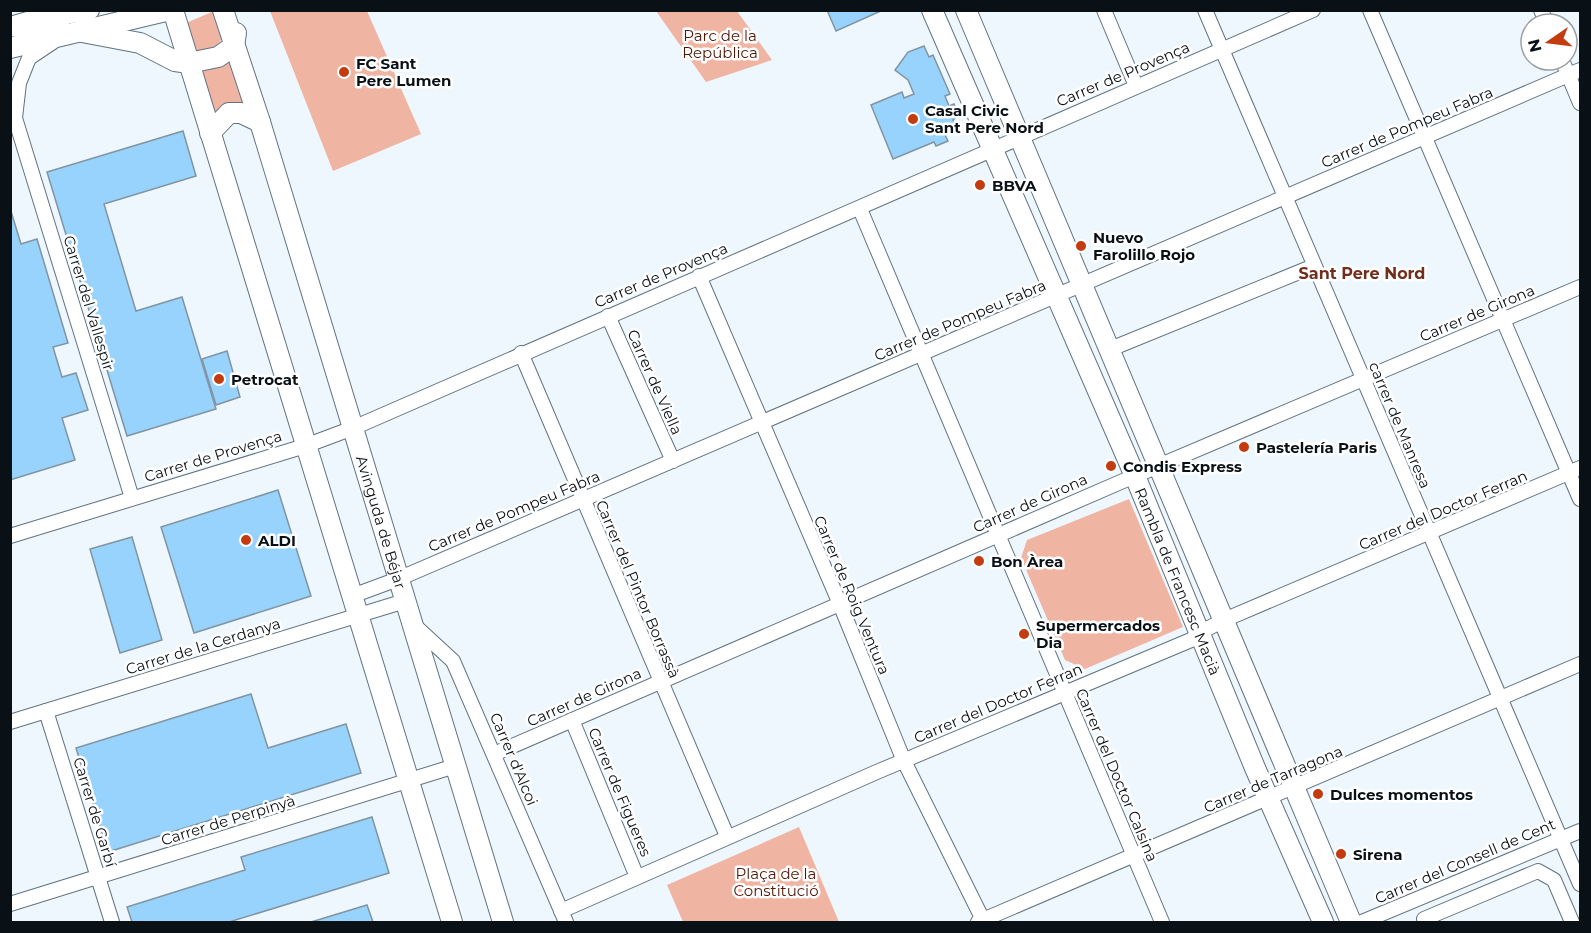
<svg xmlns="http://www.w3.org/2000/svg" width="1591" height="933" font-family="Montserrat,sans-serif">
  <rect width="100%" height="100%" fill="#eff7fe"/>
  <g fill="#f0b4a3">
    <path d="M214,11C223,35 230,41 203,53L195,49L186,23Z"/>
    <polygon points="270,11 367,11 421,134 333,171"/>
    <polygon points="656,11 737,11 772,60 706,82"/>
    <polygon points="230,62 246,109 212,118 199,71"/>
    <polygon points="1129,499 1183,627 1085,669 1065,660 1021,558 1027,540"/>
    <polygon points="799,827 839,922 683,922 667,885"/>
  </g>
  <g fill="#97d3fd" stroke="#8194a2" stroke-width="1.5">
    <polygon points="827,10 883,10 836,31"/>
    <polygon points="924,46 929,57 933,55 950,94 945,96 949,106 954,104 959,115 953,120 957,130 945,135 948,141 936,146 934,142 893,159 871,105 902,92 904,98 914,94 908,80 895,70 908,52"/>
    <polygon points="183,131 196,176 104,204 136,311 182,297 216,409 127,436 47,172"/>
    <polygon points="10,208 21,244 37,239 68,343 53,347 62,377 76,373 88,410 62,418 75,460 10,480"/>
    <polygon points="227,351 240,397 216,405 202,359"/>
    <polygon points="278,490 311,596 194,633 161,527"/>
    <polygon points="132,537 162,640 120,653 90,549"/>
    <polygon points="251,694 268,748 346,724 361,773 108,852 76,748"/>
    <polygon points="372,817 389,873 229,922 132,922 127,907 245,870 241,857"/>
    <polygon points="367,905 373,922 311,922"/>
  </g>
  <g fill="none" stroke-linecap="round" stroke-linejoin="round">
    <defs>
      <g id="street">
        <polyline points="1104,10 1136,86"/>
        <polyline points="1205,10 1580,884"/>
        <polyline points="1370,10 1580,499"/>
        <polyline points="1541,10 1547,24"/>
        <polyline points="19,41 25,36 63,20"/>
        <polyline points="1562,60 1580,103"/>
        <polyline points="10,111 15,118 132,498"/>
        <polyline points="15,118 19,83 29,58 53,42"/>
        <polyline points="860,209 1162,922"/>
        <polyline points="699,276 840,604 904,761 984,922"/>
        <polyline points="608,316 673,461"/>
        <polyline points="1108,350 1314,266"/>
        <polyline points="521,353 727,836"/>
        <polyline points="10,536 305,446 353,428 1313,10"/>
        <polyline points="352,596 398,579 1580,70"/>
        <polyline points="415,626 453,661 566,922"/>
        <polyline points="46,711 112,922"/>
        <polyline points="572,720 637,877"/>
        <polyline points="10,722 405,601"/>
        <polyline points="494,754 1123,481 1580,287"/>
        <polyline points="10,904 455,766"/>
        <polyline points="561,911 879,771 1191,640 1199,633 1224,620 1580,468"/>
        <polyline points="978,922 1580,664"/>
        <polyline points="1362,922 1580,831"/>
        <polyline points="1425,922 1424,919 1538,871 1554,880 1572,922"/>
      </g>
      <g id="secondary">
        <polyline points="173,10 452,922"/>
        <path id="s1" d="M223,10L260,122L503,922"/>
        <path id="s2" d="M932,10L1135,476L1255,768L1323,922"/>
        <polyline points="966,10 1351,922"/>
        <polyline points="10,27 45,17 89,10"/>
        <polyline points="82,32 140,43 175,61 189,63 218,57 234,46 236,33"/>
        <polyline points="10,48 170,10"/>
        <polyline points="210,133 229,113 241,113 260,122"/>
      </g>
    </defs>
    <use href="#street" stroke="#617380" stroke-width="16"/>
    <use href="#secondary" stroke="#617380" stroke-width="22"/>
    <use href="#street" stroke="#fff" stroke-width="14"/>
    <use href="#secondary" stroke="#fff" stroke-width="20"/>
  </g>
  <g fill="#c33b0f" stroke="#fff" stroke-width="2">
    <circle cx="344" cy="72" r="6"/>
    <circle cx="913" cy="119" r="6"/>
    <circle cx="980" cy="185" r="6"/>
    <circle cx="1081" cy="246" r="6"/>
    <circle cx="219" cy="379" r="6"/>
    <circle cx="1244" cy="447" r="6"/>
    <circle cx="1111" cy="466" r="6"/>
    <circle cx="246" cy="540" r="6"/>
    <circle cx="979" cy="561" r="6"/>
    <circle cx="1024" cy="634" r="6"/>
    <circle cx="1318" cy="794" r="6"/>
    <circle cx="1341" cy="854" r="6"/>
  </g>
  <g text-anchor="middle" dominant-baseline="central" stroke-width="5" stroke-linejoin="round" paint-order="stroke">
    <g font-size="15" fill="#511505" stroke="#fff">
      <text x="720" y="35">Parc de la<tspan x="720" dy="17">República</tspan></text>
      <text x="776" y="873">Plaça de la<tspan x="776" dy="17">Constitució</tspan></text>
    </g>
    <g font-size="15" font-weight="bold" fill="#0a1116" stroke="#fff" text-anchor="start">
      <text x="356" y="63">FC Sant<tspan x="356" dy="17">Pere Lumen</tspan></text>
      <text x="925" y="110">Casal Civic<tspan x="925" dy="17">Sant Pere Nord</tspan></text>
      <text x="992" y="185">BBVA</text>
      <text x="1093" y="237">Nuevo<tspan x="1093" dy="17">Farolillo Rojo</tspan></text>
      <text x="231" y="379">Petrocat</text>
      <text x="1256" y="447">Pastelería Paris</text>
      <text x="1123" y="466">Condis Express</text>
      <text x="258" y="540">ALDI</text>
      <text x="991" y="561">Bon Àrea</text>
      <text x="1036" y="625">Supermercados<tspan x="1036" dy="17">Dia</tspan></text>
      <text x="1330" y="794">Dulces momentos</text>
      <text x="1353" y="854">Sirena</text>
    </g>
    <g font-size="15" fill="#0a1116" stroke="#fff">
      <text transform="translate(1123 74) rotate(-23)">Carrer de Provença</text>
      <text transform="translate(1407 127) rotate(-23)">Carrer de Pompeu Fabra</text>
      <text transform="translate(661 275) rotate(-23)">Carrer de Provença</text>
      <text transform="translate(89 303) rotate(73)">Carrer del Vallespir</text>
      <text transform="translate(1477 313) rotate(-23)">Carrer de Girona</text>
      <text transform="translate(960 320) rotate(-23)">Carrer de Pompeu Fabra</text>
      <text transform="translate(655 382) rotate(66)">Carrer de Viella</text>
      <text transform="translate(1400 425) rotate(67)">carrer de Manresa</text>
      <text transform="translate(213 456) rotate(-17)">Carrer de Provença</text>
      <text transform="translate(1030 503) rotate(-24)">Carrer de Girona</text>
      <text transform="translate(1443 510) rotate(-23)">Carrer del Doctor Ferran</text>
      <text transform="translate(514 511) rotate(-23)">Carrer de Pompeu Fabra</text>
      <text stroke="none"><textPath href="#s1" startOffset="536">Avinguda de Béjar</textPath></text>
      <text stroke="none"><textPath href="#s2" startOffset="622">Rambla de Francesc Macià</textPath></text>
      <text transform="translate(638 589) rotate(67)">Carrer del Pintor Borrassà</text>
      <text transform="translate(852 595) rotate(67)">Carrer de Roig Ventura</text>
      <text transform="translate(203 646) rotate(-17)">Carrer de la Cerdanya</text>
      <text transform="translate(584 697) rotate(-24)">Carrer de Girona</text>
      <text transform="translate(998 703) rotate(-23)">Carrer del Doctor Ferran</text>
      <text transform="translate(514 759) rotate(67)">Carrer d'Alcoi</text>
      <text transform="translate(1117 775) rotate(67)">Carrer del Doctor Calsina</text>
      <text transform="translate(1273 779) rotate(-23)">Carrer de Tarragona</text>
      <text transform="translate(620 792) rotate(67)">Carrer de Figueres</text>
      <text transform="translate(95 812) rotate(73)">Carrer de Garbí</text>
      <text transform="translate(228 820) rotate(-17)">Carrer de Perpinyà</text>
      <text transform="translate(1465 861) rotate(-23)">Carrer del Consell de Cent</text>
    </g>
    <g font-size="16" font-weight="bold" fill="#712e1c" stroke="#fff">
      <text x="1362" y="273">Sant Pere Nord</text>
    </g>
  </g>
  <rect width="1591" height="933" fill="none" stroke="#0a1116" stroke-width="24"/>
  <g transform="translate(1549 42) rotate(256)"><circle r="28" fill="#ffffff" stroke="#9da0a2" stroke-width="1.5"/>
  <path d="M0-4.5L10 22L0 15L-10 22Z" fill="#c33b0f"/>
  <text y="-9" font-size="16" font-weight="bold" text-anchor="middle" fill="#0a1116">N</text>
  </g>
</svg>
